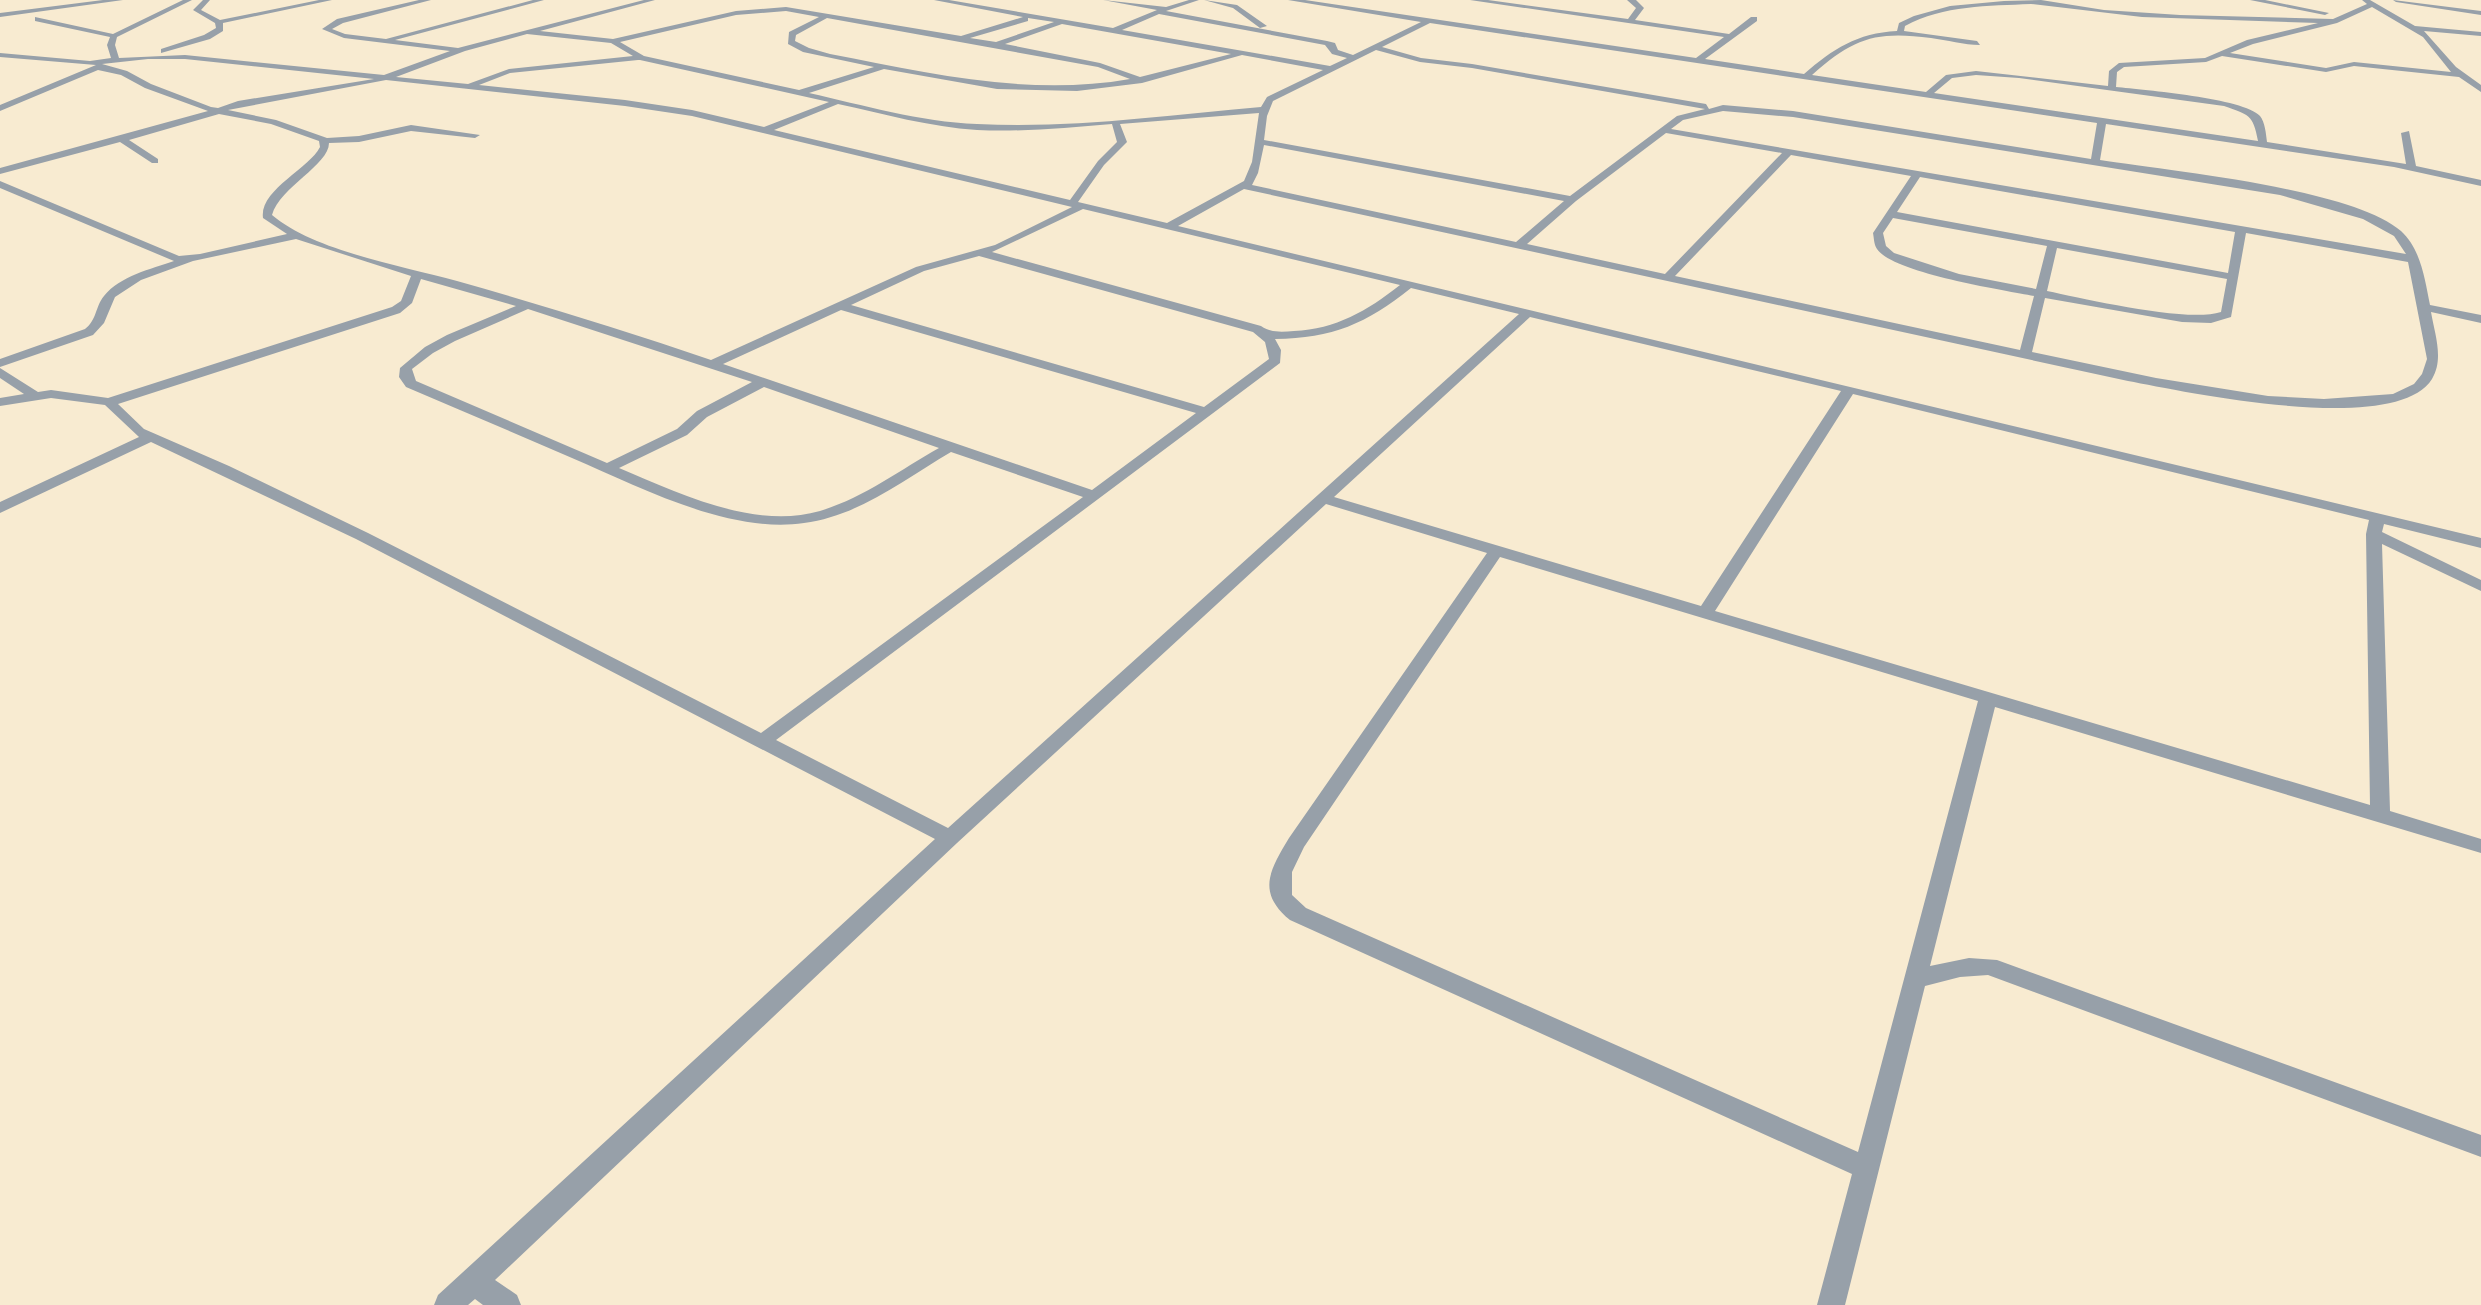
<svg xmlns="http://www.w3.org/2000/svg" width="2481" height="1305" font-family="Cabin,sans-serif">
  <rect width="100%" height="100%" fill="#f8ebd1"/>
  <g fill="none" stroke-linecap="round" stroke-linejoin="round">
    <g fill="#97a0a9" fill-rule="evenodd">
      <polygon points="103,0 123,0 0,17 0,13"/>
      <path d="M183,0H192L117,37L115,45L119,58L185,55L384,75L450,51L344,38L322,29L337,19L419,0H431L343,23L332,29L345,34L386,39L533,0H544L395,40L458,48L644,0H655L540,31L613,39L736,11L786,7L961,36L1023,17L934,0H949L1113,28L1157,10L1103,0L1166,7L1189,0H1199L1166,11L1327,41L1335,43L1338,50L1353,55L1421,22L1288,0H1305L1696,58L1724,37L1470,0H1488L1628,19L1636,8L1627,0H1636L1644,8L1635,20L1729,34L1751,17H1757V21L1705,59L1804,74C1833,49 1857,33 1897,31L1899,23L1914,16L1950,6L2004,1L2041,0L2104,10L2180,15L2333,19L2367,4L2362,0H2370L2415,26L2481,32V36L2424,31L2456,67L2481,85V92L2459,77L2354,66L2326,72L2222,56L2206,62L2124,67L2117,72L2116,87C2144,90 2244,98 2260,116C2265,122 2266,134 2267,142L2406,164L2401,133L2409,131L2416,166L2481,180V186L2394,167L2106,124L2100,160C2170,171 2351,188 2401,231C2421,249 2425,280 2430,305L2481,315V323L2431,312C2435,335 2444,359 2432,379C2396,437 2186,392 2128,381L1244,189L1178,226L2481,538V548L2384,524L2382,532L2481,580V591L2382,544L2390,811L2481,839V853L1995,707L1930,966L1969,958L1997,960L2481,1135V1157L1988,975L1960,977L1925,986L1845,1305H1817L1852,1174L1290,920C1256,892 1270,870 1289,838L1487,553L1326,504L957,843L495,1280L517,1295L521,1305H483L475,1299L468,1305H434L438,1295L935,839L356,539L151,442L0,513V502L139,437L105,405L51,398L0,406V398L24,394L0,378V368L38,392L51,390L108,398L392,307L401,301L411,276L296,239L193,261L141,280L115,297L104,323L93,335L0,367V359L85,329C97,320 95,307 104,296C120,276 151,269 174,261L0,188V181L179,256L200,254L287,234L263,218C259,190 309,169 320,147L319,141L271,124L219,114L129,140L158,159V163H152L120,142L0,174V168L208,111L145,88L121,75L98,70L0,111V105L96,65L0,57V53L90,61L111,58L107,45L110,37L35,21V17L113,34ZM2031,4L2142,17L2318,23L2247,40L2205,58L2119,63L2109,71L2108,86L1976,71L1946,75L1926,92L1812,75C1854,38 1875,31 1931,38C1947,40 1964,45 1980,45L1977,41L1904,31L1905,26C1944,5 1988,6 2031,4ZM2372,7L2423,37L2451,72L2354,62L2326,68L2230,53L2253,44L2337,23ZM786,11L819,17L789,32L788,44L803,52L874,67L799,90L644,56L620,42L736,15ZM1159,14L1325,45L1332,54L1347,58L1330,66L1122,30ZM827,18L1098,67L1130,79C1028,97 930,73 830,54L809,48L795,41L796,35ZM1028,18L1054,22L996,42L970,38L1028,21ZM1430,23L2097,123L2091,159L1793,111L1723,105L1709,109L1706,104L1472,64L1421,58L1382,47ZM1062,24L1231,54L1140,77L1100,63L1005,44ZM527,34L611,43L633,56L509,69L468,84L396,77L465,51ZM1376,50L1420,62L1472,68L1705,109L1677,116L1570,196L1264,140L1267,116L1273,101ZM1242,55L1323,70L1267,97L1261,107C1167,115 1071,129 977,124C920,122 863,105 809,93L884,69L997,89L1077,91L1142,83ZM148,59H185L374,79L238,101L218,108L211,107L151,84L127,71L102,64ZM638,60H640L829,102L764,127L692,110L625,100L479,85L510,73ZM1976,75L2019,78L2224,106C2249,115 2253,114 2258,141L1934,93L1952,78ZM386,80L625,106L692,116L1072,207L995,245L916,267L711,360C627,331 542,305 457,281C403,266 314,251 272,215C280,187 329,165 329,143L359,142L411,131L475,138L480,135L411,125L359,136L327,138L276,120L228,110ZM838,104C884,114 930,127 977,130C1022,132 1067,128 1112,124L1117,142L1098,161L1070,200L774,130ZM1723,111L1793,117L2280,195L2363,219L2394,236L2406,254L1671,129L1683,120ZM1259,113L1252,162L1244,181L1167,223L1078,202L1104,165L1127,142L1120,124ZM1666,133L1782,153L1665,274L1527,244L1576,201ZM1264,145L1564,201L1516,242L1252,185L1258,173ZM1791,155L1911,176L1873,233C1874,238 1874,245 1877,249C1893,273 2003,290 2034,296L2020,350L1675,276ZM1920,177L2235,232L2228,273L1897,212ZM1083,209L1400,285C1367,311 1336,329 1294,331C1282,332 1271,333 1261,326L992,252ZM1893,218L2047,246L2036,289L1959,274L1894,253L1886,246L1883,233ZM2246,233L2408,262L2427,359L2422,374L2414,384L2393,394L2324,399L2268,396L2156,378L2032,352L2045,298L2182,322L2211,323L2231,317ZM2057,248L2227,279L2221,312C2187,323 2086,299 2047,291ZM979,256L1253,332L1265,342L1269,359L1204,407L851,305L924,271ZM421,279L516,306L447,335L425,347L400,368L399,377L406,387C462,411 517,434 572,458C640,487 728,534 804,523C859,516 905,479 951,452L1083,497L761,733L368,533L229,466L144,429L118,404L400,313L412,303ZM1411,288L1519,314L948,828L776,740L1280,363L1281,350L1275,339C1333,338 1366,324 1411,288ZM528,309L752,382L697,411L677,429L607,463L416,381L412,369L433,353L455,341ZM841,310L1196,413L1092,490L723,364ZM1530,317L1841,391L1701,606L1334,497ZM764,387L939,448C900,470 863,498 820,511C754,530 678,493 619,468L687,435L707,417ZM1853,394L2369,520L2366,534L2370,805L1715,611ZM1500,557L1978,701L1858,1152L1306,908L1292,895V872L1304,847Z"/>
      <polygon points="203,0 210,0 201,10 220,20 319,0 332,0 223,23 223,31 210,39 161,53 161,49 204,35 216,28 215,23 193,10"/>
      <polygon points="1204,0 1237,5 1267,26 1260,28 1233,8"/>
      <polygon points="2250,0 2265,0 2329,13 2325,15"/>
      <polygon points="2393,0 2481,11 2481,15 2396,2"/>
    </g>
  </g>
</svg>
